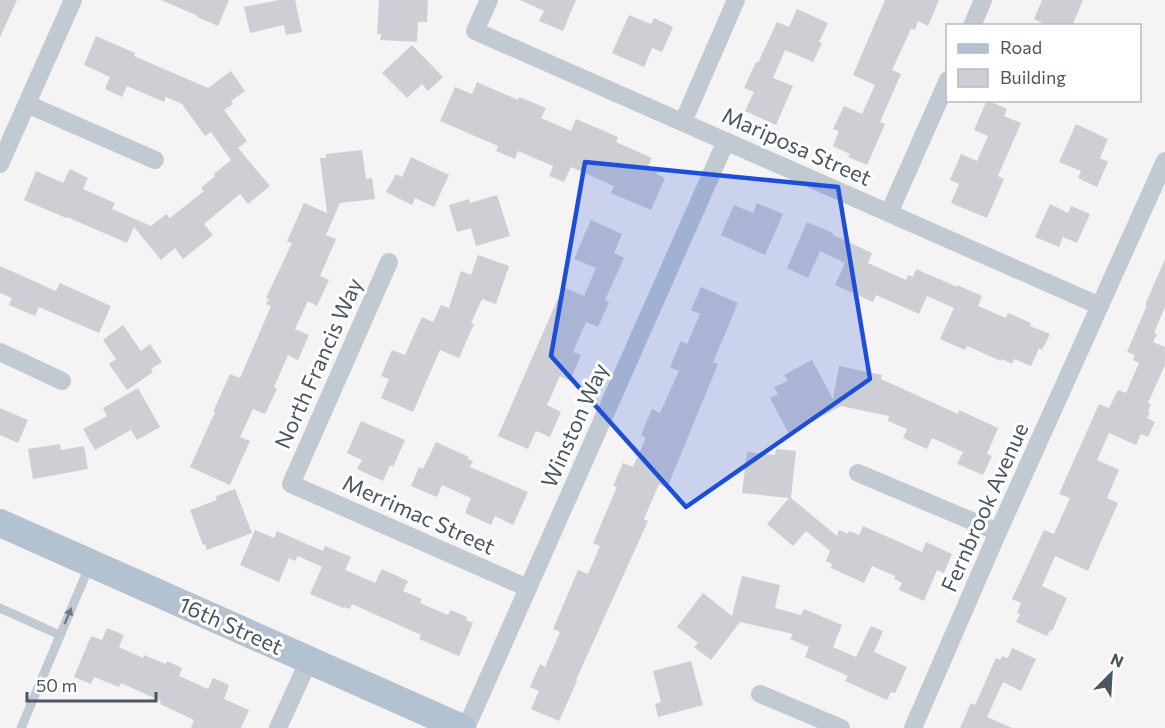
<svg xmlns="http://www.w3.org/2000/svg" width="1165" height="728" font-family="Commissioner,sans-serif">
  <rect width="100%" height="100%" fill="#f5f3f3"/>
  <g fill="#cdcfd5">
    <polygon points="0,0 17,0 0,37"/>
    <polygon points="161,0 229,0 218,26 197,17 198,16"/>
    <polygon points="279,0 295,0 302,32 286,35 284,25 250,33 244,7"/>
    <polygon points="379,0 428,0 427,22 418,22 417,42 380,40 381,34 377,34"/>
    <polygon points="520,0 576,0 563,31 539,21 544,11"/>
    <polygon points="885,0 939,0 928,26 918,21 915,30 911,29 892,70 901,74 880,122 885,124 867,165 848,157 850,154 833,146 839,131 833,129 844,106 862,114 875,85 853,75"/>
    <polygon points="1042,0 1083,0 1072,26 1048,26 1034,19"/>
    <polygon points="797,9 828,23 819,42 822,43 813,62 785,50 773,78 793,86 776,125 745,111 754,92 744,88 756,62 758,63 777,22 789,27"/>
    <polygon points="629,15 651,24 654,18 673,27 662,52 652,48 644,67 612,53"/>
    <polygon points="96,36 135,53 134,56 208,88 231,71 245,91 231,101 233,104 224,110 247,141 238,148 270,186 248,204 240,194 204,224 213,235 183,259 175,248 161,260 134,227 127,243 67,217 66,218 24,200 36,171 63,183 70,169 88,178 83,189 115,203 112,209 151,226 166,214 170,218 204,191 201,188 215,176 214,174 231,160 211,132 205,136 182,104 166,97 164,102 127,86 122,97 105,89 110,77 84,65"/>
    <polygon points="412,45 443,77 428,91 422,84 407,98 382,73"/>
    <polygon points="477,82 518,100 519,97 546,108 541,118 571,131 576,119 618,137 616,142 652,158 648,167 658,172 656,174 665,178 651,210 611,193 614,186 571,167 564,182 549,176 553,166 518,151 515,159 496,151 498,146 440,121 455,87 472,94"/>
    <polygon points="987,100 1007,109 1004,116 1021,123 998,176 1004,179 987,218 951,203 959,184 950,180 961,154 977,161 988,136 974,130"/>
    <polygon points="1076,124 1108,139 1100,158 1108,162 1097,187 1078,178 1081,171 1059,162"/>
    <polygon points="362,150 366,179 372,178 375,199 340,203 326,235 336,239 320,276 329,280 317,306 308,301 295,329 309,335 298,360 288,355 274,387 277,389 265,414 253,409 240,437 250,441 230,485 190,467 215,412 213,412 230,374 240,378 271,306 266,304 269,299 266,298 292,243 287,241 304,203 327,213 320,158 326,158 326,154"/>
    <polygon points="411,157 449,175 434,207 415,198 412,205 386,192 396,174 402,177"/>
    <polygon points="497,195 510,236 476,246 471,228 457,232 449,205 469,199 470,203"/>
    <polygon points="757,203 783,214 765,255 721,235 734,205 753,213"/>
    <polygon points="1050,204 1068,213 1071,206 1090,214 1077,243 1063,237 1059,247 1035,237"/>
    <polygon points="591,220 622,234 614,253 624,258 605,300 609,302 598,327 586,322 573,352 581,355 570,381 560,376 547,405 561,412 550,437 536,431 528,449 498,436 563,287 584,296 596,268 574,259"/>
    <polygon points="807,222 833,233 833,235 872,253 868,263 906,280 908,275 913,277 916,269 957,287 957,285 982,296 978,306 1006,318 1008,313 1031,323 1030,326 1050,334 1042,350 1039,348 1031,366 1014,359 1012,364 1002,359 1001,361 967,346 965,350 940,339 954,308 927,296 919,314 876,295 873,302 835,285 845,263 820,251 808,278 787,268"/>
    <polygon points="478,255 509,266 496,304 482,299 471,323 474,324 459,358 440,350 413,412 381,398 389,379 381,376 392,350 405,355 422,317 433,322 441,305 449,308 461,271 471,275"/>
    <polygon points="1165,259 1165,307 1154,333 1157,334 1153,342 1165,347 1165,365 1148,403 1151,404 1148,411 1150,412 1147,418 1155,422 1148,437 1141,434 1136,445 1109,433 1097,460 1119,470 1107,498 1118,503 1088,571 1055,556 1042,586 1067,598 1052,631 1050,630 1047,636 1016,622 1020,614 1017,613 1021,603 1012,599 1044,530 1054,534 1070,498 1059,494 1099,404 1109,408 1118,390 1126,393 1139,363 1133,360 1135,355 1127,352 1147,305 1145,305"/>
    <polygon points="0,266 56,291 60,283 111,306 99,333 39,307 35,316 9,305 12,298 0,293"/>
    <polygon points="701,287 738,303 713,362 718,364 676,466 667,488 659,484 644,519 648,521 576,680 577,681 559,721 531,709 539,691 530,687 540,664 545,667 560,632 553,629 578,570 588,574 600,546 593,543 617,487 613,486 623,463 633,467 646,438 641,435 652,409 660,413 679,371 670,367 681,341 687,344 700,314 691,310"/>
    <polygon points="123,325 141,351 150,344 162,362 151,369 153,372 127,390 109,364 116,359 103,340"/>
    <polygon points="812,360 833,399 839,366 882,375 881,379 958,414 959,410 998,428 987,454 992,456 983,475 957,464 963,452 932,438 927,449 903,438 907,429 888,421 889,416 841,406 789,434 770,398 778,394 774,387 788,381 784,375"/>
    <polygon points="138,388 160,427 137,440 131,430 95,450 83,429 107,416 103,408"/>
    <polygon points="0,408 28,420 18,443 0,435"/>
    <polygon points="361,421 405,440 393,467 390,465 383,481 357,469 362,460 347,453"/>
    <polygon points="436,442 469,457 468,459 473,461 470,467 528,492 513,525 495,516 491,525 465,513 471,498 442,485 437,497 411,486 419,467 423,469"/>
    <polygon points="60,444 61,450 84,446 88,469 33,479 28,449"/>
    <polygon points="776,449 796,451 791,498 837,536 839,530 848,534 849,531 859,535 863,526 922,552 926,542 952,554 944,573 937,570 924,601 899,590 902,583 894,579 895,576 872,566 864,583 831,568 832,564 826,561 830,551 806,531 793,546 767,524 789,498 742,493 747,452 775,455"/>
    <polygon points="235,489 252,533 207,550 205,544 203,545 190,510 217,500 216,496"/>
    <polygon points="255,530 274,538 277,531 323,551 325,546 351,557 345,570 375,583 382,569 408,581 403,591 422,599 420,603 448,615 451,610 467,617 466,620 473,623 459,656 419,639 421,635 352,604 350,609 344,607 343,608 310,594 322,567 298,556 295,561 289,558 279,582 240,565"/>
    <polygon points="742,576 780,585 775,608 801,615 804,609 842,625 833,647 856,657 871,626 883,631 874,652 907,667 895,693 891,692 887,700 845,681 848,676 805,657 809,647 790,639 793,634 740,622 711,660 694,647 698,643 677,627 703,593 732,616"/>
    <polygon points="107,628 124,635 119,647 143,658 144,655 166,664 167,661 182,668 179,676 208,689 213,678 229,685 224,699 249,710 241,728 191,728 194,720 160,704 161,701 121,683 119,687 94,677 91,684 74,677 91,636 102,640"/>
    <polygon points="1012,648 1036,659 1021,691 1003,682 987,717 1012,728 960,728 971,703 975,705 996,658 1000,660 1002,656 1008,658"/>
    <polygon points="691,661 703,705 658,717 655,704 661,702 653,671"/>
  </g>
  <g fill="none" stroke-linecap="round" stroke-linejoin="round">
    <g stroke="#c1cad2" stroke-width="9">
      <polyline points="0,608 60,635"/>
      <polyline points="21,728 89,567"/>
    </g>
    <g stroke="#c1cad2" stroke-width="18">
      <polyline points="489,0 475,31 1100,306"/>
      <polyline points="972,26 983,0"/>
      <polyline points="27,104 155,160"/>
      <polyline points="683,122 736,0"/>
      <polyline points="0,164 73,0"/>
      <polyline points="889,213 948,80"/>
      <polyline points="389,262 291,484 528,588"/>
      <polyline points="0,352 62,381"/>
      <polyline points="858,473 998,532"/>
      <polyline points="760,694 841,728"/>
      <polyline points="278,728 309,660"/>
      <polyline points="466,728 726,141"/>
      <polyline points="913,728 998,532 1165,161"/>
    </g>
    <polyline stroke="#b3c2d1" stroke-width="28" points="0,523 462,728"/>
  </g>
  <defs><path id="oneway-solid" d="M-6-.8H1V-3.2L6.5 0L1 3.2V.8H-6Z" transform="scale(1.5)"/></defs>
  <use fill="#6e7983" href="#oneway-solid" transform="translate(68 616) rotate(-67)"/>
  <path fill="#1d4ed8" fill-opacity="0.2" stroke="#1d4ed8" stroke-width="4.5" stroke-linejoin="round" d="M585,162L838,187L870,379L686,507L551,356Z"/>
  <g text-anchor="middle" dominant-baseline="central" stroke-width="6" stroke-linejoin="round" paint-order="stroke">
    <g font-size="22" fill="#4a5661" stroke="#fff">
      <text transform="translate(797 146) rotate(24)">Mariposa Street</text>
      <text transform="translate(318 363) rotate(-66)">North Francis Way</text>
      <text transform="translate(574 425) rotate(-66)">Winston Way</text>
      <text transform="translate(984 507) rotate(-66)">Fernbrook Avenue</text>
      <text transform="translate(419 514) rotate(24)">Merrimac Street</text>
      <text transform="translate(231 625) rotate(24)">16th Street</text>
    </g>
  </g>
  <rect x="946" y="24" width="195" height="78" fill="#ffffff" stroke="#b7bbc0" stroke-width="1.5"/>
  <rect x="958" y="44" width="30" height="9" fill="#b3c2d1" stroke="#b7bbc0" stroke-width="1.5"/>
  <text x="1000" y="54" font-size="18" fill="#4a5661">Road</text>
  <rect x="958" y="69" width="30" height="18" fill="#cdcfd5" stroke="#b7bbc0" stroke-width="1.5"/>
  <text x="1000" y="84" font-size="18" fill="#4a5661">Building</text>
  <g transform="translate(1111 674) rotate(24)" stroke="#ffffff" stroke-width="4.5" paint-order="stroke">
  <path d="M0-4.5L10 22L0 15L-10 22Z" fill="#4a5661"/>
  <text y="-9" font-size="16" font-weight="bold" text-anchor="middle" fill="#4a5661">N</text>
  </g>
  <path d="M27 692v9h129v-9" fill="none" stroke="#4a5661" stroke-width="3"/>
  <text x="36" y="692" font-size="18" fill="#4a5661" stroke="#ffffff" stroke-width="4.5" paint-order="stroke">50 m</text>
</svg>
